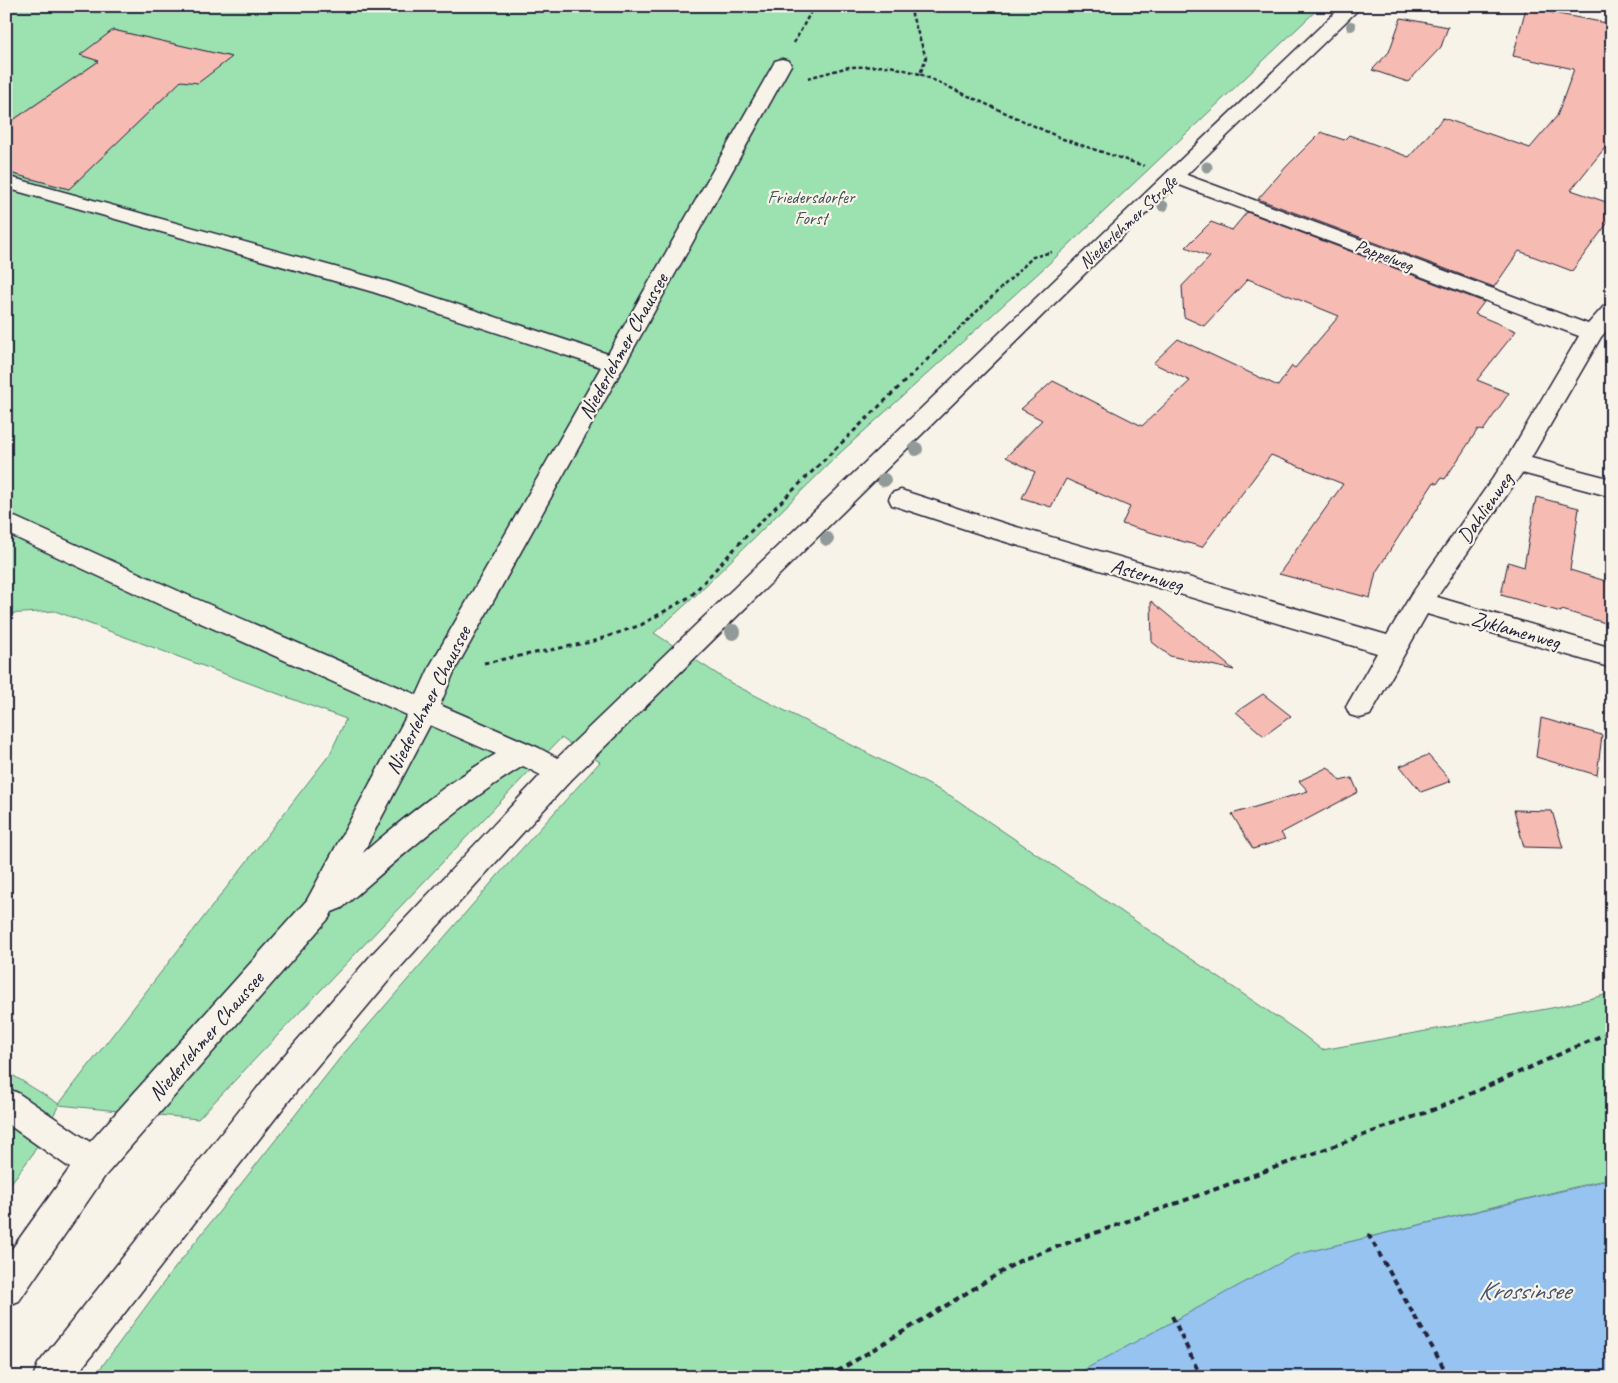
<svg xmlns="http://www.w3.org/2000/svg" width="1618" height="1383" font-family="Caveat,sans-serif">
  <rect width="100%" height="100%" fill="#f7f3e8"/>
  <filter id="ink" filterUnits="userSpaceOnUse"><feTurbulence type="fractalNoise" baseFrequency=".02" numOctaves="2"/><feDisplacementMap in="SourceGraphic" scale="10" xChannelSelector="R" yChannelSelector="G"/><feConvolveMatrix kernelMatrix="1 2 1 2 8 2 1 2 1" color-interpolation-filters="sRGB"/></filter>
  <g filter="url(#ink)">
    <polygon fill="#9be2b0" stroke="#5e8276" points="6,6 1321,6 1055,258 841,452 693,598 654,633 731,683 951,796 1302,1034 1322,1050 1557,1007 1612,993 1612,1178 1295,1255 1071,1377 94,1377 167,1278 340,1058 499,874 600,762 561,738 198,1119 59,1105 32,1155 6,1190 6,1071 59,1104 330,754 346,719 55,611 6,614 6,172 69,189 181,81 231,57 113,30 81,55 99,61 6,125"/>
    <polygon fill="#96c3f0" stroke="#6883a8" points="1612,1179 1612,1377 1071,1377 1295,1255"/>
    <g fill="#f6bbb2" stroke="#22223b">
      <polygon points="1526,8 1612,24 1612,139 1571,190 1612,204 1612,217 1572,271 1519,251 1494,287 1258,199 1286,167 1321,132 1344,140 1349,135 1409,157 1443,118 1530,148 1557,116 1574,69 1513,56"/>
      <polygon points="1401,18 1448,27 1441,47 1408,82 1372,70 1389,52"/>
      <polygon points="113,30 232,57 198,83 181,81 69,189 6,172 6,125 99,61 80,55"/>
      <polygon points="1247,212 1484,302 1475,314 1516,331 1477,380 1509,393 1483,431 1478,429 1445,479 1441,478 1437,484 1434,482 1376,572 1370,598 1279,574 1343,484 1271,455 1202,547 1122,524 1130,507 1066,479 1051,507 1022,498 1035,472 1006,457 1042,420 1021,409 1053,381 1142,426 1190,381 1153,363 1178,339 1278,386 1292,366 1295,368 1339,316 1248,279 1204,326 1184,317 1182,286 1210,257 1186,247 1211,222 1232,230"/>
      <polygon points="1536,497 1579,508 1570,570 1612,583 1612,625 1562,610 1561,612 1501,595 1508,562 1524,567"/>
      <polygon points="1151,601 1234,670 1170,656 1152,642"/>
      <polygon points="1263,694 1291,716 1264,736 1236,712"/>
      <polygon points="1541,718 1602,735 1597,775 1536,757"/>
      <polygon points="1428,755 1451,781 1421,792 1400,766"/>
      <polygon points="1328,767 1340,781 1352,778 1358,792 1281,833 1285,839 1253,849 1232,814 1308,791 1299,781"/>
      <polygon points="1514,810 1552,811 1563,848 1524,847"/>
    </g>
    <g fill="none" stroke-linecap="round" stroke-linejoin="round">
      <defs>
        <g id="minor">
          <path d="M782,59L789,61L791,65L454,672L440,705L539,748L570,765L574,773L570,781L560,785L523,766C457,806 400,858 342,908L332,912L329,918L105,1176L19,1301L6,1306V1257L70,1168L6,1123V1088L18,1093L90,1142L307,900L407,715L167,608L6,533V513L185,594L417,695L431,664L601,367L373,292L6,188V176L389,282L608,354L773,65L775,61ZM430,725L496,754C448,782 405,817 363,853Z"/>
          <polygon points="1176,171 1588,324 1604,306 1612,304 1612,325 1601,337 1531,458 1612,479 1612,497 1522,473 1437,597 1612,648 1612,668 1427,614 1370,715 1360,718 1350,715 1346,707 1377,653 986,536 892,505 889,499 892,493 901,490 1003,523 1387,635 1411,595 1507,458 1579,336 1169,181 1166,177 1169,173"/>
        </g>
        <polygon id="major" points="1342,6 1362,6 1127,232 570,781 395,973 298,1089 75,1377 33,1377 38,1364 274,1067 373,953 550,765 1113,224"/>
      </defs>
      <use href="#minor" stroke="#22223b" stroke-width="3"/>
      <use href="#major" stroke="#22223b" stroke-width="3"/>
      <g stroke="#22223b" stroke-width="2.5" stroke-dasharray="4 2.5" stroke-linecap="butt">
        <polyline points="911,6 912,15 926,58 920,74 1063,139 1144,166"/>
        <polyline points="794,43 814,6"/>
        <polyline points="808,78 849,67 890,66 920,74"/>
        <polyline points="934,353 1033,257 1052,252"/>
      </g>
      <polyline stroke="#22223b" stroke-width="3" stroke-dasharray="4.5 4" stroke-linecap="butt" points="484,663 591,642 641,625 691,596 748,534 935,352"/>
      <g stroke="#22223b" stroke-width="4" stroke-dasharray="6 4.5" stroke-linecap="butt">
        <polyline points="1368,1234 1449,1377"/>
        <polyline points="1172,1316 1201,1377"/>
        <polyline points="828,1377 1021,1260 1438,1108 1612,1031"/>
      </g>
      <use href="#minor" fill="#f7f3e8" fill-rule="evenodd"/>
      <use href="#major" fill="#f7f3e8" fill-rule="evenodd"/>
    </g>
    <g fill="#929a99">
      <circle cx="1351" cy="26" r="5"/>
      <circle cx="1207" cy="167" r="5.5"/>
      <circle cx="1163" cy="206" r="5.5"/>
      <circle cx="916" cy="449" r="7"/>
      <circle cx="884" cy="480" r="7"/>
      <circle cx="827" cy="539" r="7"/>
      <circle cx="733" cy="632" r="8"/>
    </g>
  </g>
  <g text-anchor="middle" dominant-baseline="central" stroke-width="4.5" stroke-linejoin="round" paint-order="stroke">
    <g font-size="18" fill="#405258" stroke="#f7f3e8">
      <text x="811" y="197">Friedersdorfer<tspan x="811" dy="21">Forst</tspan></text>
    </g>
    <g font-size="18" fill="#22223b" stroke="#f7f3e8">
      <text transform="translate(1128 222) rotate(-43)">Niederlehmer Straße</text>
      <text transform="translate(1384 255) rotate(21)">Pappelweg</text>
    </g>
    <g font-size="21" fill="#22223b" stroke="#f7f3e8">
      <text transform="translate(623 346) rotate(-61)">Niederlehmer Chaussee</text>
      <text transform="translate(1485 508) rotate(-55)">Dahlienweg</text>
      <text transform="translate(1147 575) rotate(16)">Asternweg</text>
      <text transform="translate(1516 630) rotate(16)">Zyklamenweg</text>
      <text transform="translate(428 700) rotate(-63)">Niederlehmer Chaussee</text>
      <text transform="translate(206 1036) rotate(-49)">Niederlehmer Chaussee</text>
    </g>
    <g font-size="26" font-style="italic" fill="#455271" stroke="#f7f3e8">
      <text x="1524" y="1290">Krossinsee</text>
    </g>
  </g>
  <rect width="1618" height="1383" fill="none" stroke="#f7f3e8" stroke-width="25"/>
  <rect x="12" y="12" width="1593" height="1358" fill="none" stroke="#22223b" stroke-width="2" filter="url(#ink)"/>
</svg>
